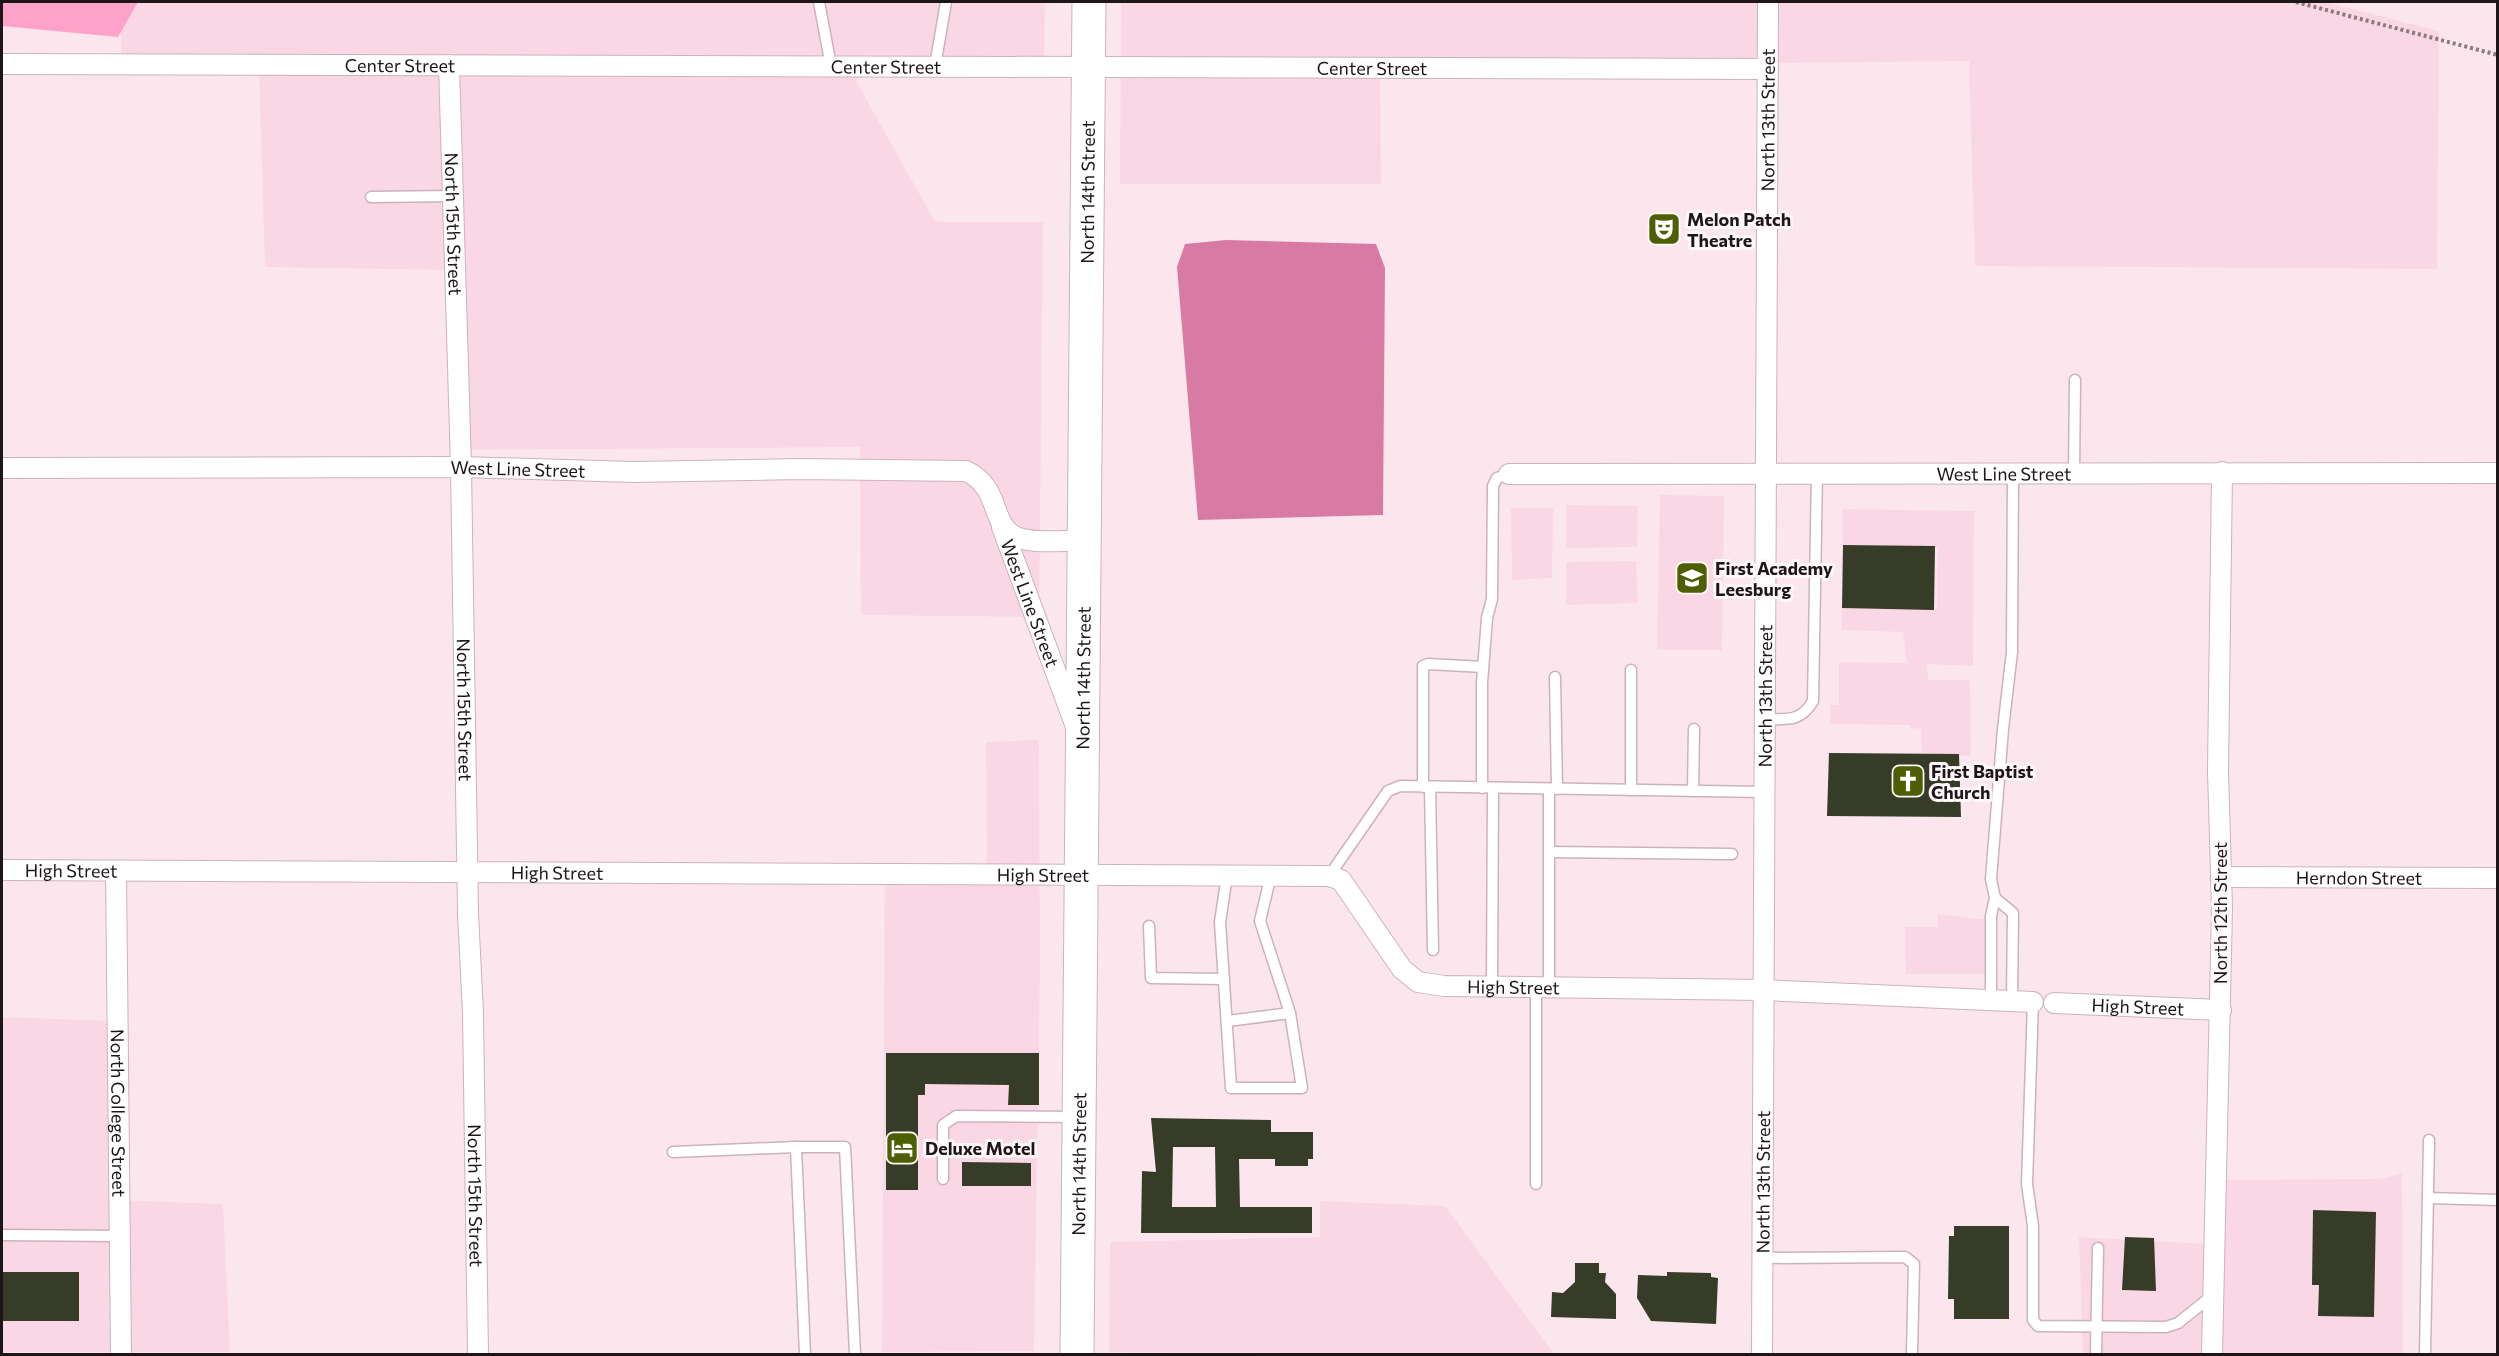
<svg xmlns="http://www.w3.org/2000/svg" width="2499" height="1356" font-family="Commissioner,sans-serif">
  <rect width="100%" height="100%" fill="#fce6ee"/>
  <g fill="#fad7e5">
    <polygon points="138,2 1045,2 1044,75 858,76 856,81 934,220 940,222 1043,222 1039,617 861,615 860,447 452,450 450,270 265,267 259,66 122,67 121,31"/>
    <polygon points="1121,2 2326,2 2439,31 2437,269 1975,266 1969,61 1380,67 1381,184 1120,184"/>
    <polygon points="1660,495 1724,496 1722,650 1657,650"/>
    <polygon points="1566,505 1638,506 1637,547 1566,548"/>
    <polygon points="1511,508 1553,508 1552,578 1512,580"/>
    <polygon points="1842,509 1974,511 1973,666 1927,664 1928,680 1970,680 1971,756 1922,753 1921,729 1911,728 1911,725 1830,724 1830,705 1839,705 1839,662 1911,663 1907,662 1903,632 1842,630 1842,608 1937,609 1938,547 1843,545"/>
    <polygon points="1636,561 1638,603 1566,605 1566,562"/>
    <polygon points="1039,740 1040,966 1034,1351 882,1352 885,874 987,874 986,742"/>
    <polygon points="1938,914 1988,920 1991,974 1906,974 1905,927 1938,927"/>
    <polygon points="2,1017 113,1021 115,1200 223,1204 230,1352 2,1352"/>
    <polygon points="2402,1174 2403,1354 2083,1354 2079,1237 2225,1245 2224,1180 2377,1179"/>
    <polygon points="1320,1201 1445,1206 1554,1354 1109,1352 1110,1242 1320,1237"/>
  </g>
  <polygon fill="#fda2c9" points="2,2 138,2 118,37 2,26"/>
  <polygon fill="#d87ba4" points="1226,240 1376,244 1385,268 1383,515 1198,520 1177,267 1185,244"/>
  <g fill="#373c29" fill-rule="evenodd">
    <polygon points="1843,545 1935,546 1934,610 1842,608"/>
    <polygon points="1829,753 1959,754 1961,817 1827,816"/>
    <polygon points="886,1053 1039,1053 1039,1105 1008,1105 1009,1085 925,1084 925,1095 918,1095 918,1190 886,1190"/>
    <path d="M1151,1118L1271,1120V1132H1313V1159H1308V1166H1275V1159H1239L1240,1207H1312V1233H1141L1142,1171L1156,1172ZM1173,1147H1215L1216,1207H1172Z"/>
    <polygon points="962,1162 1031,1163 1031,1186 962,1186"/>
    <polygon points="2313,1210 2376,1212 2374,1317 2318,1316 2319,1285 2312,1285"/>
    <polygon points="1954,1226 2009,1226 2009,1319 1954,1319 1954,1299 1948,1299 1949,1236 1954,1236"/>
    <polygon points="2125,1237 2154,1238 2156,1291 2122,1290"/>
    <polygon points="1575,1263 1599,1263 1599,1273 1606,1273 1605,1282 1616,1294 1616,1319 1551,1317 1552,1292 1563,1293 1575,1282"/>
    <rect x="2" y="1272" width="77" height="49"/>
    <polygon points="1667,1272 1711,1273 1711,1277 1718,1278 1716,1324 1651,1321 1637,1298 1638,1275 1667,1276"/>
  </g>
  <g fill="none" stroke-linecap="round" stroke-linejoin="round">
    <defs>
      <g id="service">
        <polyline points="819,2 831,66"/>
        <polyline points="935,66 946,2"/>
        <polyline points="371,197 454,196"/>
        <polyline points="2074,472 2075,380"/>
        <polyline points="1631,670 1631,790"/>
        <polyline points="1555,677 1557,789"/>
        <path d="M1763,719C1786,719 1800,723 1813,701L1817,473"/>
        <polyline points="1423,787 1423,666 1428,664 1483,667"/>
        <polyline points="1430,787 1433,950"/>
        <polyline points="1482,788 1482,683 1487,618 1492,599 1493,486 1497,478 1509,474"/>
        <polyline points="1693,791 1694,729"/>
        <polyline points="1549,852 1732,854"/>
        <polyline points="1227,876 1220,922 1231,1088 1302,1088 1290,1013 1260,921 1271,875"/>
        <polyline points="1329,876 1388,791 1400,786 1763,792"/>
        <polyline points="1995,898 2013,913 2012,1001"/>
        <polyline points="1149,926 1151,978 1224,979"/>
        <polyline points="1492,987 1493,788"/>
        <polyline points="1549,988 1549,789"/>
        <polyline points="1991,1000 1991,916 1995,898 1991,879 2003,729 2012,652 2013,472"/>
        <polyline points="2033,1002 2027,1184 2033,1226 2033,1320 2038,1326 2166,1327 2178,1323 2213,1295"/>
        <polyline points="1228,1021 1290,1013"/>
        <polyline points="673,1152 796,1147"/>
        <polyline points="943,1179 943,1125 956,1116 1075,1117"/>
        <polyline points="1536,1184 1536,987"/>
        <polyline points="2428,1198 2498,1200"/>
        <polyline points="2,1235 120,1236"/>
        <polyline points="1762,1258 1905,1257 1914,1264 1912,1354"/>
        <polyline points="805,1354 796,1147 845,1147 855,1354"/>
        <polyline points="2096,1354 2098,1248"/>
        <polyline points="2425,1354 2429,1140"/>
      </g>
      <g id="minor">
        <path id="s1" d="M2,64L1768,69"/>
        <path id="s2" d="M449,65L461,467L468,914L473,1013L478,1354"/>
        <path id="s3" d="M2,468L461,467L633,472L800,469L966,471C1003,488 989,529 1019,538C1039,544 1065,540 1086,541"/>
        <path id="s4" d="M1509,474L2498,473"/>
        <path id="s5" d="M1002,527L1075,724"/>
        <path id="s6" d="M2,870L1329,876L1341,880L1402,969L1418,982L1444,986L1763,990L2033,1002"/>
        <path id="s7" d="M116,871L121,1354"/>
        <path id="s8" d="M2221,877L2498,878"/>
        <path id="s9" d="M2054,1003L2221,1010"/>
        <path id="s10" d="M1762,1354L1768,2"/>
        <polyline points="2212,1354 2222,909 2218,771 2222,472"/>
      </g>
      <g id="trunk">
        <path id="s11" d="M1077,1354L1089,2"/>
      </g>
    </defs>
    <use href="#service" stroke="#ccb2bc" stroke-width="13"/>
    <use href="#minor" stroke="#ccb2bc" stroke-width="22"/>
    <use href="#trunk" stroke="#ccb2bc" stroke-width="35"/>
    <polyline stroke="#8a7b80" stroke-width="4" stroke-dasharray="3 3" stroke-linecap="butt" points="2296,2 2498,55"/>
    <use href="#service" stroke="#fff" stroke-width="10"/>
    <use href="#minor" stroke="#fff" stroke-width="20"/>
    <use href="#trunk" stroke="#fff" stroke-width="33"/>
  </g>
  <defs>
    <symbol id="theatre-square" viewBox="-11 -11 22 22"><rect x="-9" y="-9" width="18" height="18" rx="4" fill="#4d5f02" stroke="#fef8fa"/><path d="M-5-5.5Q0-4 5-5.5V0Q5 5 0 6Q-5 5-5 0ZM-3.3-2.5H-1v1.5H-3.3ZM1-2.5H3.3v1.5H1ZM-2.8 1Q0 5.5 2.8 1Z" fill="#fff"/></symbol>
    <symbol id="school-square" viewBox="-11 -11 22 22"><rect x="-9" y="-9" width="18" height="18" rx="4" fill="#4d5f02" stroke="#fef8fa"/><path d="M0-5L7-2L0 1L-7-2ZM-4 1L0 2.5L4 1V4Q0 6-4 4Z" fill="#fff"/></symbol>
    <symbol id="church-square" viewBox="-11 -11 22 22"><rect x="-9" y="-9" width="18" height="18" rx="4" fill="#4d5f02" stroke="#fef8fa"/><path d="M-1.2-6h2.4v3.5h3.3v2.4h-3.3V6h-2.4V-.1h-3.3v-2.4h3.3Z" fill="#fff"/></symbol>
    <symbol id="hotel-square" viewBox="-11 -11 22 22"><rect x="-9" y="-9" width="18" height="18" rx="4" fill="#4d5f02" stroke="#fef8fa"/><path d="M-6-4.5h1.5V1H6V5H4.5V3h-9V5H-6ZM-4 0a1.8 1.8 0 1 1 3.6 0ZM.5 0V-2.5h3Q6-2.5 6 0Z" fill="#fff"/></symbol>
  </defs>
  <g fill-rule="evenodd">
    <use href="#theatre-square" x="1645" y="210" width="38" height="38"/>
    <use href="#school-square" x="1673" y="559" width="38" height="38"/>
    <use href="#church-square" x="1889" y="762" width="38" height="38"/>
    <use href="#hotel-square" x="883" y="1129" width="38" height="38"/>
  </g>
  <g text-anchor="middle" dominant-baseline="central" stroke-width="6" stroke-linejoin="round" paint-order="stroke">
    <g font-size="18" fill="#1e1518" stroke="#fef8fa">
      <text stroke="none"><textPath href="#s1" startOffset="398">Center Street</textPath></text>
      <text stroke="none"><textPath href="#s1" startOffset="884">Center Street</textPath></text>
      <text stroke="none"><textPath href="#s1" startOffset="1370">Center Street</textPath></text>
      <text stroke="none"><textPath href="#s10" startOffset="1234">North 13th Street</textPath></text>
      <text stroke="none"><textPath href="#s11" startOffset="1162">North 14th Street</textPath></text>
      <text stroke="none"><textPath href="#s2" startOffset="159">North 15th Street</textPath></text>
      <text stroke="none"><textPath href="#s3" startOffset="516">West Line Street</textPath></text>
      <text stroke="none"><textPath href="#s4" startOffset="495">West Line Street</textPath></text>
      <text stroke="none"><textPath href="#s5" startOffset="81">West Line Street</textPath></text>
      <text stroke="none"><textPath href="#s11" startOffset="676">North 14th Street</textPath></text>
      <text stroke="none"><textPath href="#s10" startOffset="658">North 13th Street</textPath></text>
      <text stroke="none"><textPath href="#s2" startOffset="645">North 15th Street</textPath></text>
      <text stroke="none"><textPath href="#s6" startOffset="69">High Street</textPath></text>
      <text stroke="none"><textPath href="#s6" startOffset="555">High Street</textPath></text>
      <text stroke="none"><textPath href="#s6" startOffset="1041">High Street</textPath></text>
      <text stroke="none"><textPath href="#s8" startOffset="138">Herndon Street</textPath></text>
      <text transform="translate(2220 913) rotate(-90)">North 12th Street</text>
      <text stroke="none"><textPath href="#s6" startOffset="1564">High Street</textPath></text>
      <text stroke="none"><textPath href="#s9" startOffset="84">High Street</textPath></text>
      <text stroke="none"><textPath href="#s7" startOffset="242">North College Street</textPath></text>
      <text stroke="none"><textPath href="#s11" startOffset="190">North 14th Street</textPath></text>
      <text stroke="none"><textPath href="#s10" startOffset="172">North 13th Street</textPath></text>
      <text stroke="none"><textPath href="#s2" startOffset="1131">North 15th Street</textPath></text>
    </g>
    <g font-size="18" font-weight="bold" fill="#1e1518" stroke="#fef8fa" text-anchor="start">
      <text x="1687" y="219">Melon Patch<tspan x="1687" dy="21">Theatre</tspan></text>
      <text x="1715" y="568">First Academy<tspan x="1715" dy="21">Leesburg</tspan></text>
      <text x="1931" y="771">First Baptist<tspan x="1931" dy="21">Church</tspan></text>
      <text x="925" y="1148">Deluxe Motel</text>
    </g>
  </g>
  <rect width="2499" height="1356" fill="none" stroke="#1e1518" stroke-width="6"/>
</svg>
